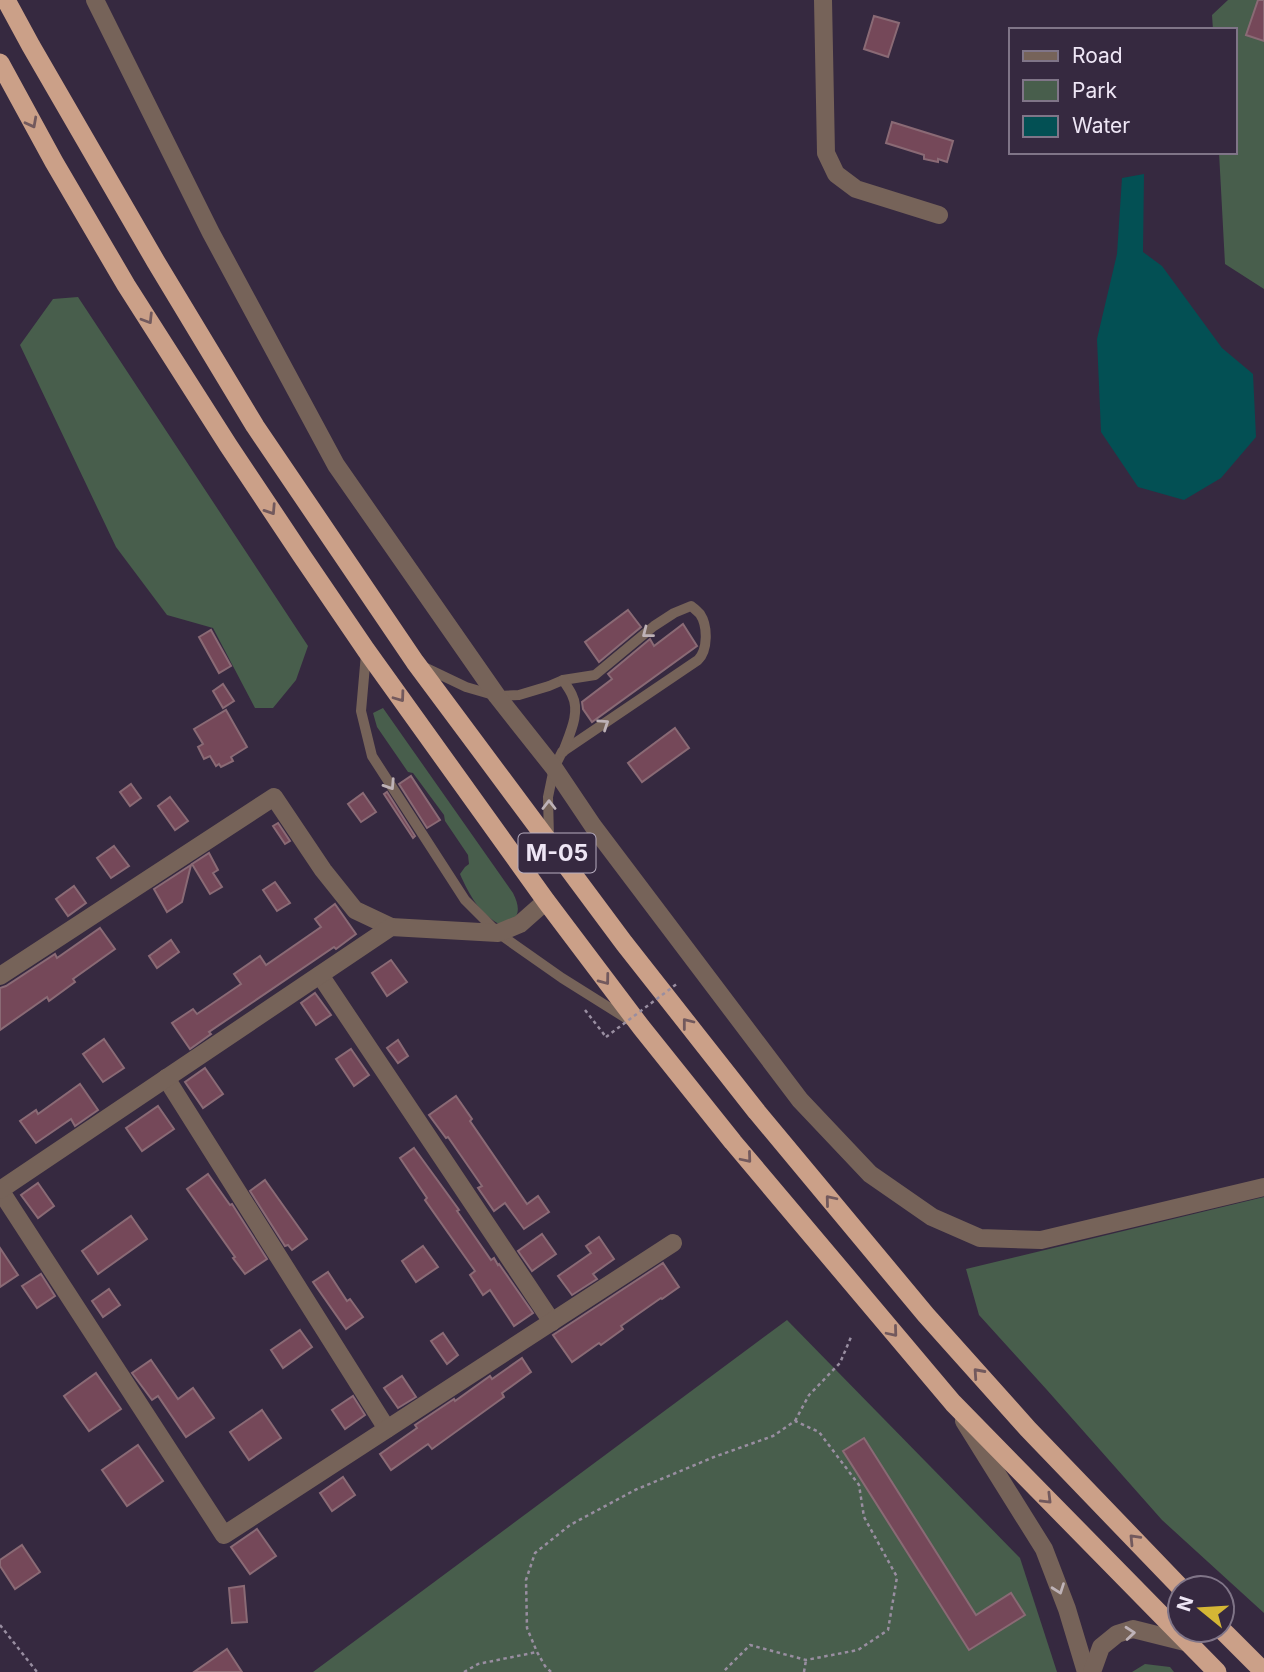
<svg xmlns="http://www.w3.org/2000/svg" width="1264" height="1672" font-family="Inter,sans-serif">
  <rect width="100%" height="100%" fill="#362940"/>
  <g fill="#485e4c">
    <polygon points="1228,0 1264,0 1264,289 1225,264 1219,152 1234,152 1234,30 1213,30 1212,15"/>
    <polygon points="78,297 308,646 296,680 273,708 255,708 213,628 167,615 116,547 20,345 53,299"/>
    <path d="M383,708L513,893C521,909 520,919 503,926C481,916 469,895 460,874L465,867L469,864L468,855L445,821L444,815L413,773L408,772L377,727L373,713Z"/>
    <polygon points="1264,1197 1264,1613 1162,1520 1047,1390 979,1315 966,1269"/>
    <polygon points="787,1320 1020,1558 1057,1672 313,1672"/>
    <polygon points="1145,1664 1170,1667 1174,1672 1132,1672"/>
  </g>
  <polygon fill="#035054" points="1144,174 1143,252 1162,266 1222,348 1253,374 1256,437 1221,478 1184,500 1138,487 1101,432 1097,339 1117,254 1122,178"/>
  <g fill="#754859" stroke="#8a6a75" stroke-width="2">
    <polygon points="1258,0 1264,0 1264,41 1246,35"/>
    <polygon points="874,16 899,23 888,57 864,49"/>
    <polygon points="892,122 953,141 947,162 938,159 938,162 924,159 924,155 921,154 886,143"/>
    <polygon points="628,610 641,627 599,662 585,642"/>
    <polygon points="683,624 697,646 592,722 583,709 582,702 612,679 608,674 650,639 654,646"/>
    <polygon points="211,630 231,666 219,673 199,637"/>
    <polygon points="223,684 234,701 223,708 213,691"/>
    <polygon points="226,710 247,747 231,757 233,761 221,767 219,764 216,766 210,756 204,759 198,747 203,744 194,729"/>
    <polygon points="675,728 689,748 642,782 628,763"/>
    <polygon points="411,776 440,820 427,828 399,784"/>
    <polygon points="131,784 141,798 130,806 120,792"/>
    <polygon points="387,792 415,836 413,838 384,794"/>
    <polygon points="363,793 376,812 361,822 348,804"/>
    <polygon points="170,797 188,821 175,830 158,806"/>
    <polygon points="278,823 290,841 285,844 273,826"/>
    <polygon points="114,846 129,866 111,878 97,858"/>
    <polygon points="209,853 218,870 213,873 222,887 210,894 192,864"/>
    <polygon points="191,865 182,902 167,912 154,889"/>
    <polygon points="275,882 290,903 277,911 263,890"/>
    <polygon points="74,886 86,903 68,916 56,899"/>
    <polygon points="335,904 356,934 336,949 334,947 253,1002 209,1032 211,1034 190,1049 172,1023 193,1009 197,1014 241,984 234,974 260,956 266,965 321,927 315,919"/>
    <polygon points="100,928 115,949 73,979 75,982 49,1001 47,997 0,1030 0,988 6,986 55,954 57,958"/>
    <polygon points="171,940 179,952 157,968 149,956"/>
    <polygon points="391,960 407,982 387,996 372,973"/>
    <polygon points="315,993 331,1015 316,1025 301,1003"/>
    <polygon points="104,1039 124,1068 103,1082 83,1054"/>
    <polygon points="398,1040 408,1056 398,1063 387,1048"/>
    <polygon points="351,1049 369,1075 354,1086 336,1059"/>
    <polygon points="205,1068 223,1094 203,1108 185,1082"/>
    <polygon points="80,1084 98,1110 75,1126 71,1119 36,1143 20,1121 36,1110 38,1114"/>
    <polygon points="456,1096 472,1119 470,1121 527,1204 538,1196 549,1212 524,1229 505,1203 494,1211 478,1188 482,1186 448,1137 446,1138 429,1115"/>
    <polygon points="158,1106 174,1129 142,1151 126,1128"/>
    <polygon points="414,1148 459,1210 457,1211 491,1260 494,1258 498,1265 499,1264 533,1313 514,1326 490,1290 483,1295 470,1275 475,1271 425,1200 427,1198 400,1158"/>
    <polygon points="208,1174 230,1205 232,1204 267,1259 245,1274 233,1258 235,1257 187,1189"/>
    <polygon points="265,1180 307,1239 292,1250 288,1245 285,1246 250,1191"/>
    <polygon points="38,1183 54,1206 38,1218 21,1195"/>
    <polygon points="131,1216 147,1239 98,1274 82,1251"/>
    <polygon points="542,1234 556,1254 532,1271 518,1251"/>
    <polygon points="599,1237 614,1259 593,1274 597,1279 572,1295 558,1276 591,1253 586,1246"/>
    <polygon points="423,1246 438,1267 416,1282 402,1261"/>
    <polygon points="0,1248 18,1275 0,1287"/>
    <polygon points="663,1263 679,1287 662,1299 661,1298 621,1326 623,1329 601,1345 599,1343 572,1362 553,1335"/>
    <polygon points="328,1272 347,1301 350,1299 363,1317 346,1329 313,1282"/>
    <polygon points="41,1274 55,1296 37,1308 22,1286"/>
    <polygon points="109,1289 120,1305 103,1317 92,1301"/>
    <polygon points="300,1330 312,1347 283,1368 271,1350"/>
    <polygon points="443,1333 458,1355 447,1364 431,1341"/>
    <polygon points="522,1358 531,1372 502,1393 504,1397 432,1449 428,1444 391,1470 380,1454 417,1428 415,1425 454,1399 455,1401 490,1376 492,1379"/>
    <polygon points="151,1360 178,1399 193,1388 214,1418 186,1437 158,1396 152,1400 132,1373"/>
    <polygon points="96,1373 121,1409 89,1431 64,1396"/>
    <polygon points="402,1376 416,1397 398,1408 384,1388"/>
    <polygon points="353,1396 365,1415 345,1429 332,1410"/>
    <polygon points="262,1410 281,1438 249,1460 230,1432"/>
    <polygon points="864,1438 976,1615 1011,1593 1025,1615 969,1650 843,1451"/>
    <polygon points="138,1445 163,1481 127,1506 102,1470"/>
    <polygon points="343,1477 355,1495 332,1511 320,1493"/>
    <polygon points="257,1529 276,1556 250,1574 231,1547"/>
    <polygon points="22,1545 40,1572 15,1589 0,1566 0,1560"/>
    <polygon points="244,1586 247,1622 232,1623 229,1588"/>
    <polygon points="227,1649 242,1672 194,1672"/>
  </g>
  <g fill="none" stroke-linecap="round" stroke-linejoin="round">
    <g stroke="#998ea1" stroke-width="2.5" stroke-dasharray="3.5 3.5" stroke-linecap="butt">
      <polyline points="585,1010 606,1037"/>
      <polyline points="795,1421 809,1395 840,1363 851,1337"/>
      <polyline points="0,1625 37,1672"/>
      <polyline points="464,1672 478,1664 537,1652"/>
      <polyline points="551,1672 545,1666 537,1652 527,1628 526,1580 535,1553 570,1525 635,1490 714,1457 773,1436 795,1421 819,1432 859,1485 864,1517 897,1577 888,1630 858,1650 806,1660 750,1645 723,1672"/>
      <polyline points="804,1672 806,1660"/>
    </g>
    <g stroke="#766359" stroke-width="10">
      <polyline points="366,654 361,711 372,756 465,900 498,933 562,978 629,1020"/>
      <path d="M422,666L466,687L497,696L519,695L549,686L563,680L595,675L654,626L674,613L691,606C694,608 697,611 700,614C708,626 708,650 698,660L562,752L554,768L548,797L549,838"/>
      <path d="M563,752C569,735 581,713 572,695C570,690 566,685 563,680"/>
    </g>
    <g stroke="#766359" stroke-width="18">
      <polyline points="95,0 211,233 336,465 497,696 554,768 593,826 800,1100 870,1174 932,1217 980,1238 1041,1240 1264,1187"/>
      <polyline points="823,0 826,153 836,174 856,189 939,215"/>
      <polyline points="320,975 552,1322"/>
      <polyline points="0,976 274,797 323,870 355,910 391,927"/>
      <polyline points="166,1078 387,1429"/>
      <polyline points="0,1190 224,1535 673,1243"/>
      <polyline points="0,1190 391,927 498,933 520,924 546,901"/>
    </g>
    <g stroke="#766359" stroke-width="18">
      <polyline points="964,1421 1044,1549 1067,1609 1086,1672"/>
      <polyline points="1092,1672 1101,1647 1117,1634 1133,1629 1189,1643"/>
    </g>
    <g stroke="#cba088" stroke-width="19">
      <polyline points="6,0 31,46 156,262 255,426 415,662 624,943 757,1112 926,1315 1028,1429 1181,1588"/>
      <polyline points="0,63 54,162 126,285 228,445 302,556 366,650 546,901 641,1027 733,1142 953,1403 1217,1672"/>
      <polyline points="1222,1630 1264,1672"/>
    </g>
    <polyline stroke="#998ea1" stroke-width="2.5" stroke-dasharray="3.5 3.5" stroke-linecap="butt" points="606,1037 678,983"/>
  </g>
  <defs><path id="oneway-chevron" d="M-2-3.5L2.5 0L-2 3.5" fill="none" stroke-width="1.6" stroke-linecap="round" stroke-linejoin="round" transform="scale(1.75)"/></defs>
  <g stroke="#72595d">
    <use href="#oneway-chevron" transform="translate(32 123) rotate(62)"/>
    <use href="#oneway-chevron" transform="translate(148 319) rotate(58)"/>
    <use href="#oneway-chevron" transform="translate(271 510) rotate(57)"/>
    <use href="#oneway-chevron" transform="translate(400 697) rotate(54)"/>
    <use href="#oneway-chevron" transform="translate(605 980) rotate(53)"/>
    <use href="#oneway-chevron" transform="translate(687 1023) rotate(-128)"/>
    <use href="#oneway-chevron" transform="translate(747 1158) rotate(50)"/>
    <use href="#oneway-chevron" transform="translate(830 1200) rotate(-130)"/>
    <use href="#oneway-chevron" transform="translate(893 1332) rotate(50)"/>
    <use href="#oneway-chevron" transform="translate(978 1373) rotate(-132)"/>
    <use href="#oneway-chevron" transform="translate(1047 1499) rotate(45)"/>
    <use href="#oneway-chevron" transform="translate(1134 1539) rotate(-134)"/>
  </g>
  <g stroke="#beb2b7">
    <use href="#oneway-chevron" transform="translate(647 633) rotate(142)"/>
    <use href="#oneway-chevron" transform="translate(604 724) rotate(-34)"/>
    <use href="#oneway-chevron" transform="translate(390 785) rotate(57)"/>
    <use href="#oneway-chevron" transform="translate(549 805) rotate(-90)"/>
    <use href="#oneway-chevron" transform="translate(1059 1589) rotate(70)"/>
    <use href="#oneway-chevron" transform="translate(1130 1633) rotate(-5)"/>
  </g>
  <g text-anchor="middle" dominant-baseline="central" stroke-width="6" stroke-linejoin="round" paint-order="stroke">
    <rect fill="#362940" stroke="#b7adbf" stroke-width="2" x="518.5" y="833.5" width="77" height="39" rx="5"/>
    <g font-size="23" font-weight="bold" fill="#eee6f5">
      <text x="557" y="853">М-05</text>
    </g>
  </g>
  <rect x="1009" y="28" width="228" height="126" fill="#362940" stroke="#807588" stroke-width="2"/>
  <rect x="1023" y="51" width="35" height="10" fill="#766359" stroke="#807588" stroke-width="2"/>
  <text x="1072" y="63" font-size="21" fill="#eee6f5">Road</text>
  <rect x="1023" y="80" width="35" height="21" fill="#485e4c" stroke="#807588" stroke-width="2"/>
  <text x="1072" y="98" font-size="21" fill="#eee6f5">Park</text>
  <rect x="1023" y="116" width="35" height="21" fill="#035054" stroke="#807588" stroke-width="2"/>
  <text x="1072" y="133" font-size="21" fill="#eee6f5">Water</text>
  <g transform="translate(1201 1609) rotate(288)"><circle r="33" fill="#362940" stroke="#807588" stroke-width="2"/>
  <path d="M0-5L12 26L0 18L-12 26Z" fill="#d4b635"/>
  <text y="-10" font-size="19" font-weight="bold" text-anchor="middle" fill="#eee6f5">N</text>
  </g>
</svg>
